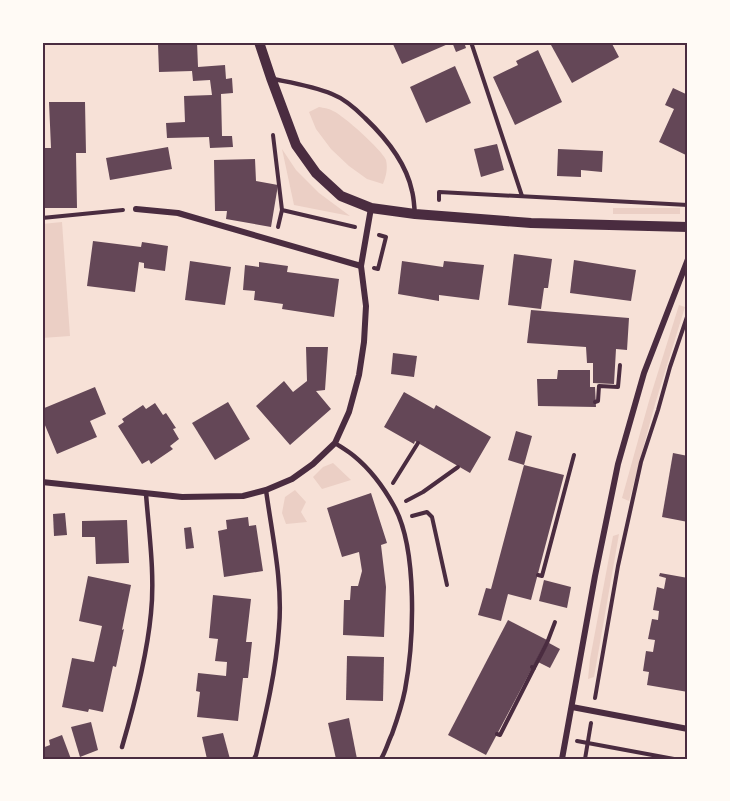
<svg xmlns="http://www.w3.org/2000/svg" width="730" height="801" font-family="'Space Grotesk',sans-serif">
  <rect width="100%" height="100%" fill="#f7e1d7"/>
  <g fill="#ebcfc5">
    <path d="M319,107C324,108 328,108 333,111C343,115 382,150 386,160C388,169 386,176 383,184L367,179L349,166L331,149L316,129L309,112Z"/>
    <polygon points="282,149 296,170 319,193 350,216 294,205"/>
    <rect x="613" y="208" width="67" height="6"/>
    <polygon points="62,222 70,336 42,338 42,224"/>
    <polygon points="679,305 685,307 655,404 629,501 622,498 649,401"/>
    <polygon points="333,463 351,480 322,489 313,477 323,467"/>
    <polygon points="295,490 306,502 301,512 307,522 286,524 282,513 285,497"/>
    <polygon points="619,534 594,677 588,679 590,659 613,536"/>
  </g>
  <g fill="#644757">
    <polygon points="151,42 197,42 198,67 225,65 226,79 232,78 233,93 221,94 222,136 232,136 233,147 210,148 209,137 167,138 166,123 185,122 184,96 212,95 210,80 193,81 192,71 159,72 158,44 151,45"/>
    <polygon points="392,42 448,42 448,44 402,64"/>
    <polygon points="452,42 464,42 466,48 456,52"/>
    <polygon points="556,42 611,42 619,57 572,83 551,45"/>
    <polygon points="538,50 562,102 515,125 493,77 518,65 516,61"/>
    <polygon points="455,66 471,103 426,123 410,87"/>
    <polygon points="673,88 688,95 688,156 659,142 674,109 665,105"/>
    <polygon points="49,102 85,102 86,153 76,153 77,208 42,208 42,148 51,148"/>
    <polygon points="497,144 504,170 481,177 474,149"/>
    <polygon points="168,147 172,169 110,180 106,158"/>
    <polygon points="558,149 603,151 602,172 581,170 581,177 557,176"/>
    <polygon points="255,159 256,181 278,185 271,227 226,219 227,211 215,211 214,160"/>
    <polygon points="93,241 141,247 142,242 168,246 165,271 144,268 144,263 139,262 135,292 87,286"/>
    <polygon points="514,254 552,259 548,288 544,288 541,309 508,305"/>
    <polygon points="574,260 636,270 631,301 570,293"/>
    <polygon points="190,261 231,267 225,305 185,300"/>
    <polygon points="402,261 443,267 444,261 484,265 479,300 439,295 439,301 398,294"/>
    <polygon points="259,262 288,266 287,272 339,279 334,317 282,309 283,304 254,300 255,291 243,290 245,265 259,267"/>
    <polygon points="531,310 629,318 627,350 616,349 614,384 593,383 593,363 587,363 586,347 527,343"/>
    <polygon points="306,347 328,347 325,390 316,391 331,409 290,445 256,406 284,381 293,392 307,381"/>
    <polygon points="393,353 417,356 414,377 391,374"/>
    <polygon points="558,370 590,370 590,387 595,387 596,407 538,406 537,379 557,379"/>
    <polygon points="95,387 106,414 90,421 97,437 57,454 42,418 42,409"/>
    <polygon points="404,392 434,409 436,405 491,437 470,473 418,443 415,441 414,444 384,427"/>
    <polygon points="228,402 250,439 215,460 192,423"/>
    <polygon points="155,403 163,415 166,413 176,428 173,429 179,439 170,446 173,449 151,464 149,460 142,464 118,426 124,422 122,419 143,405 146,409"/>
    <polygon points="516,431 532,436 524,465 564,475 531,600 508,594 501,621 478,615 486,588 491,589 524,465 508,460"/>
    <polygon points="673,453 688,456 688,522 662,517"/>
    <polygon points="371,493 387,543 381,545 386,587 384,637 343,635 344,600 350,600 351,586 358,586 362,571 359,552 342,557 327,508"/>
    <polygon points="65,513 67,535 54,536 53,514"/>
    <polygon points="248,517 249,526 256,525 263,571 224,577 218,531 227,529 226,520"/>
    <polygon points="127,520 129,563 96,564 95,537 82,537 82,521"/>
    <polygon points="191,527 194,548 186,549 184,528"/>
    <polygon points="660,573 688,578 688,692 647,685 649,672 643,671 646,651 653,652 655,640 648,639 652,619 658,620 659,611 653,610 657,587 664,589 666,578 659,576"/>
    <polygon points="88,576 131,585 122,630 124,629 116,667 113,666 103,712 89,709 88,712 62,707 72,658 94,662 102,626 79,621"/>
    <polygon points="544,580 571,587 567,608 539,601"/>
    <polygon points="213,595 251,599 246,642 252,642 248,678 243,678 238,721 197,717 200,692 196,691 198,673 226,676 227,662 215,661 218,639 209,638"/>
    <polygon points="508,620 547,640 486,755 448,735"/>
    <polygon points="549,643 560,649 550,668 538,662"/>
    <polygon points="347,656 384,657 383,701 346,700"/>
    <polygon points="349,718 357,759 336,759 328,723"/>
    <polygon points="91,722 98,750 80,757 71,727"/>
    <polygon points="223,733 230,759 207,759 202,737"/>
    <polygon points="62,735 71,759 42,759 42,748 50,745 49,740"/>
  </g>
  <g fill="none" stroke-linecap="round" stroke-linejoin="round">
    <g stroke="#4a2c40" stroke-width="4">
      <polyline points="471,42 522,196"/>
      <polyline points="273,135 282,210 355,227"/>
      <polyline points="439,200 439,192 688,205"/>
      <polyline points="42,218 123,210"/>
      <polyline points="278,227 282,210"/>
      <polyline points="374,268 378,269 386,237 379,235"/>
      <polyline points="595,402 598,401 599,386 618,387 620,365"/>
      <polyline points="393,483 418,443"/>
      <polyline points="406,501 423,492 458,467"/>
      <polyline points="412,516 427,512 432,517 447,585"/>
      <polyline points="538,575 542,576 574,455"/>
      <polyline points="532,667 534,668 547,643 555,622"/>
      <polyline points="595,698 618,566 641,462 658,410 670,367 688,314"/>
      <polyline points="497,734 500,735 534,668"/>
      <polyline points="577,741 674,759"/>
      <polyline points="585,759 591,723"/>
    </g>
    <g stroke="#4a2c40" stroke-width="4.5">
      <path d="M273,79C293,83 313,86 332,94C345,99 355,108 365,118C386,138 406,162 412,191C414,198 414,206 415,214"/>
      <path d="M335,443C341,447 348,451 354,456C370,469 384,488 394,506C418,549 414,642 405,690C402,705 397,720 392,734C388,742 386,751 381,759"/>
      <path d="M122,747C134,706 147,656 151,613C155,575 149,533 146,494"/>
      <path d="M254,759L256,755C266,713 276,671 279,628C283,582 272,535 266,490"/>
    </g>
    <g stroke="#4a2c40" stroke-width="6">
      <polyline points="136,209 178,213 361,266"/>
      <polyline points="42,482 182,497 243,496 266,490 292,479 313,464 335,443 349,412 359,375 364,342 366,306 361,266 371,208"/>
      <polyline points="572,707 688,729"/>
      <polyline points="562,759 595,576 618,464 644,373 688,259"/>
    </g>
    <polyline stroke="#4a2c40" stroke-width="10" points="259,42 271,78 296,145 316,173 341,196 371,208 415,214 531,223 688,227"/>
  </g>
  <rect width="730" height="801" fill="none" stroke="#fffaf5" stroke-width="87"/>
  <rect x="44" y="44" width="642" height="714" fill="none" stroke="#4a2c40" stroke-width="2"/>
</svg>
